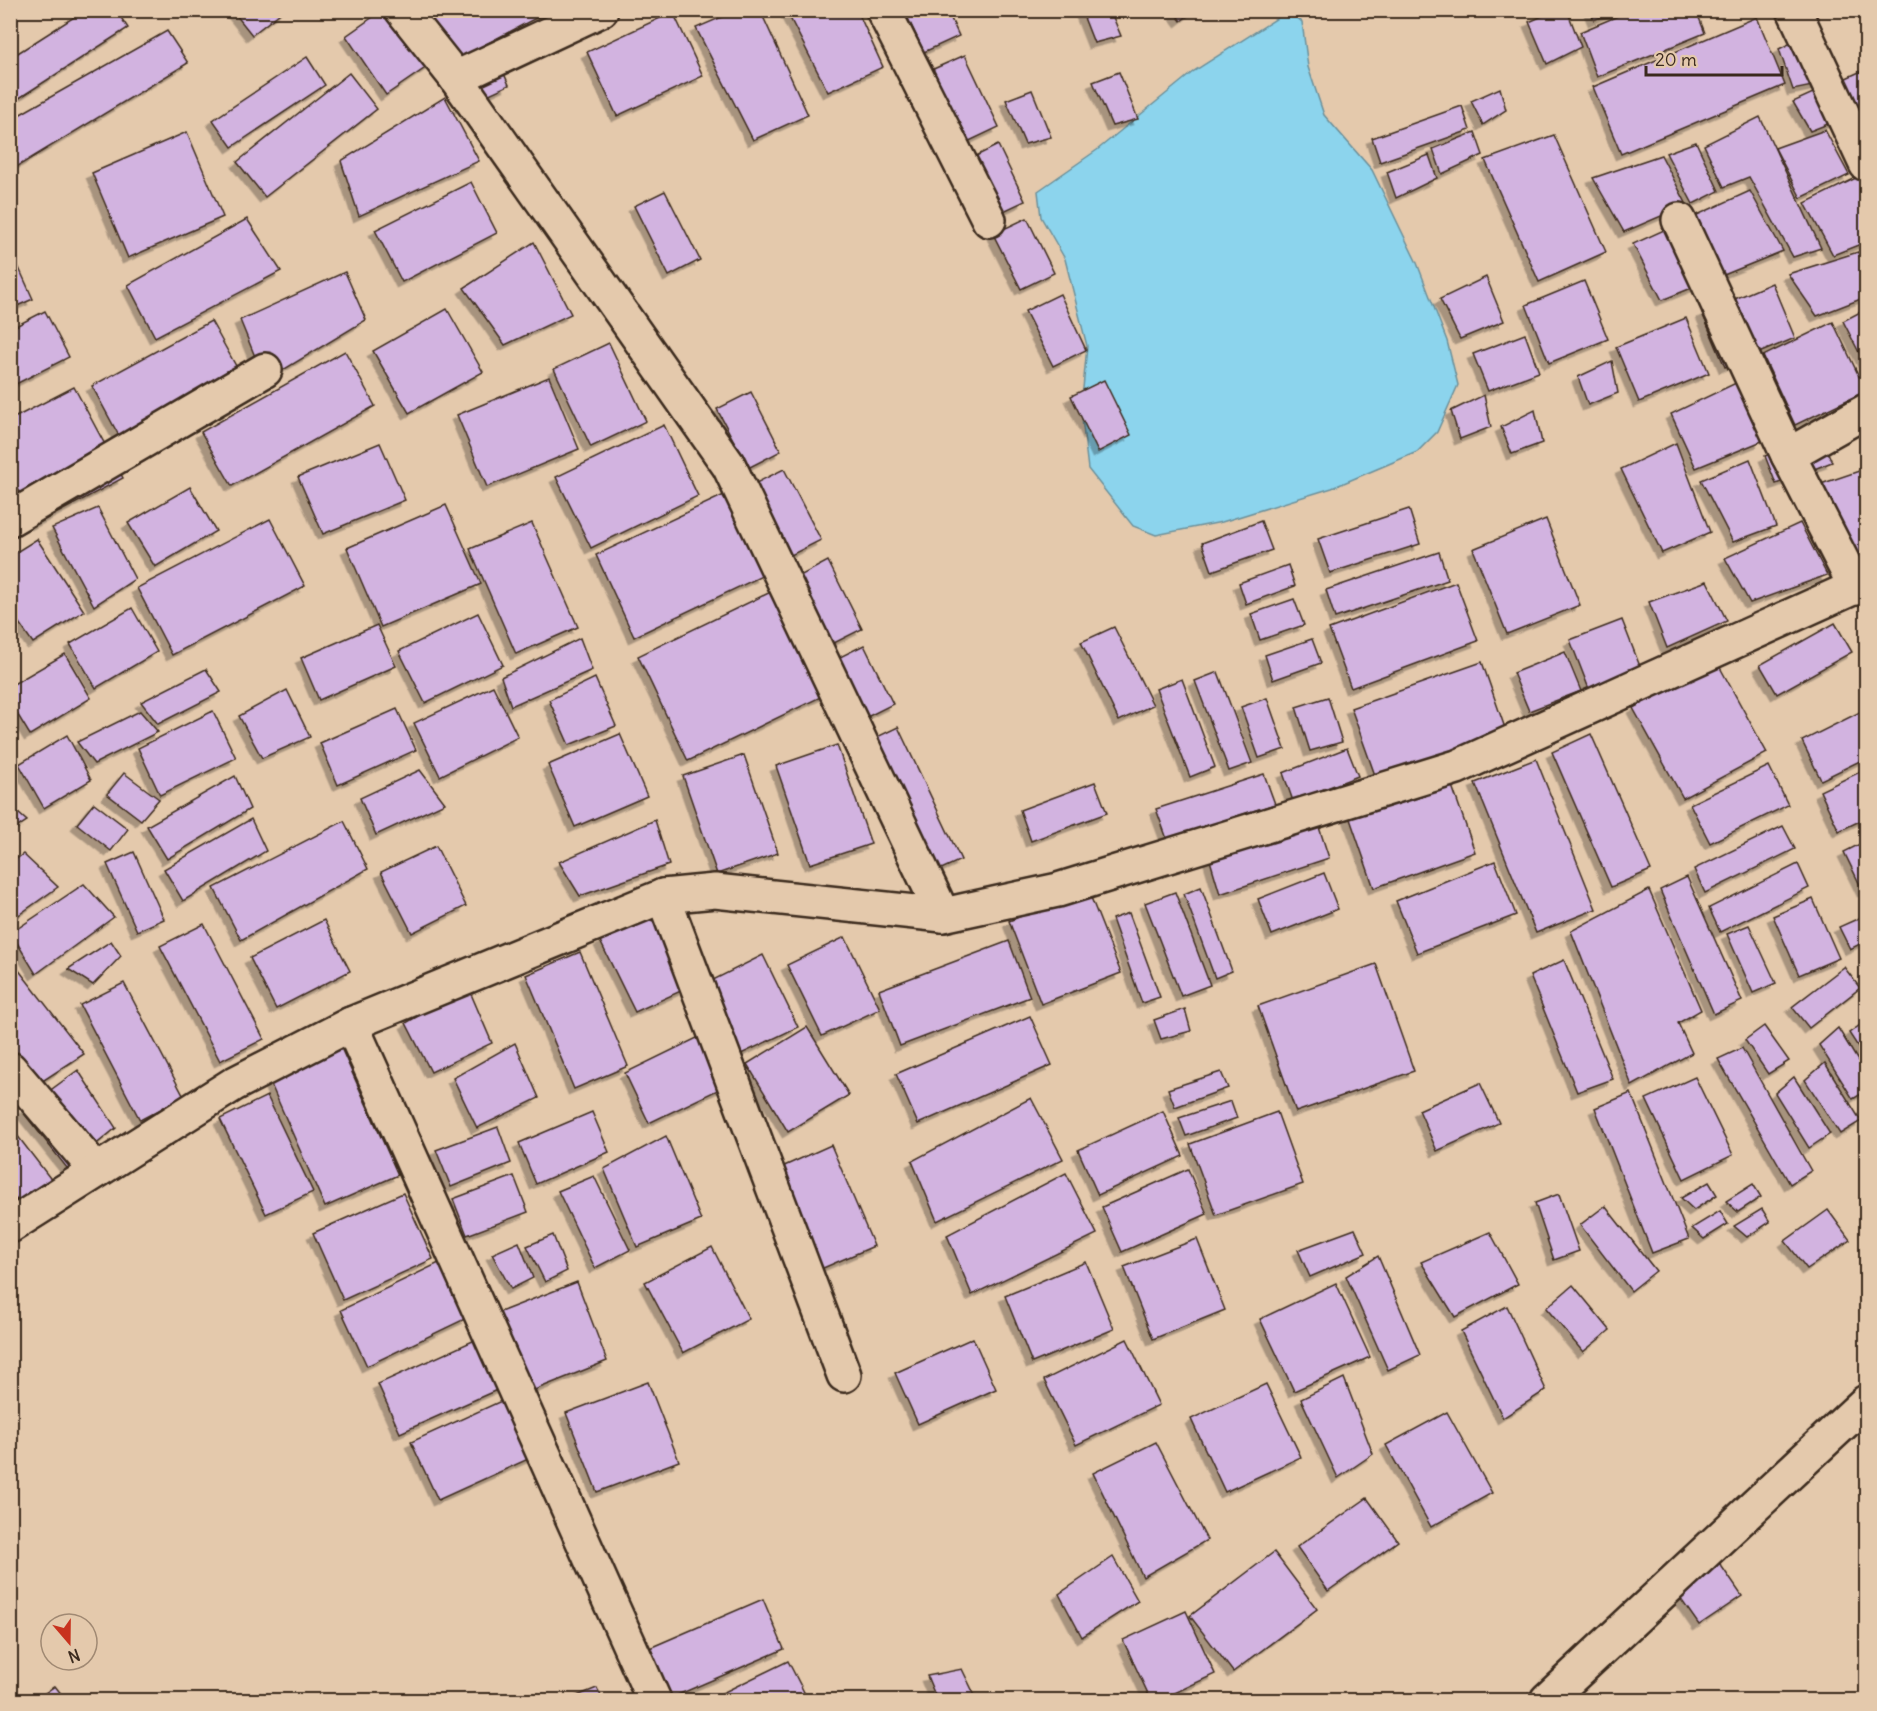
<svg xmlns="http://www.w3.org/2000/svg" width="1877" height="1711" font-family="Delius,sans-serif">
  <defs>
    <filter id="shadow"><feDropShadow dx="-5.5" dy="5.5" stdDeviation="0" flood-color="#0004"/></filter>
  </defs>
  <rect width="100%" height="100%" fill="#e4c9ac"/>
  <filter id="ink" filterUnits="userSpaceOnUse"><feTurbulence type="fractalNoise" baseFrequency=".0167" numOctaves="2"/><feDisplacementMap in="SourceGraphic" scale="12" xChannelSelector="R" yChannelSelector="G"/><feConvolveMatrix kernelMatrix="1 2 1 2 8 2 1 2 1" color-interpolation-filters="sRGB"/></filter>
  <g filter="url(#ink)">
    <polygon fill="#8cd4ed" stroke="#6c909a" stroke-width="1.5" points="1285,13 1294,15 1302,22 1308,67 1324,115 1372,170 1417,263 1447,341 1458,385 1437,432 1417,452 1332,488 1222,522 1156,535 1133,526 1088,469 1081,410 1087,346 1065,259 1041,217 1038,191 1097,150 1194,71"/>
    <g fill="#d2b3e0" stroke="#3b2a1e" stroke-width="1.5" filter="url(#shadow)">
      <polygon points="85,10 116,10 128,28 10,104 10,58"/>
      <polygon points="232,10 284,10 252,35"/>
      <polygon points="383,10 399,10 434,62 386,95 346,36"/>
      <polygon points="425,10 551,10 450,63"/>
      <polygon points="738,10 760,10 808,115 753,140 696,28"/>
      <polygon points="786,10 857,10 883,67 828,92"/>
      <polygon points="904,10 947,10 959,36 924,52"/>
      <polygon points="1081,10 1110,10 1121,36 1094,43"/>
      <polygon points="1173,10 1195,10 1181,21"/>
      <polygon points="1556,10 1567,10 1581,47 1547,64 1529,22"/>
      <polygon points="1590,10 1617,10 1594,20"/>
      <polygon points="1632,10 1696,10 1705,33 1597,77 1580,32"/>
      <polygon points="673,12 703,76 617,116 587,52"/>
      <polygon points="1757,17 1785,85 1621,154 1593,87"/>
      <polygon points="1819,29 1837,81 1793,90 1779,49"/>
      <polygon points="167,31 188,63 10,171 10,120"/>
      <polygon points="965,55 999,127 963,144 929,71"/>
      <polygon points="307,57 325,85 232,147 213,120"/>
      <polygon points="498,60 509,85 459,108"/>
      <polygon points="1866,69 1866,109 1810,131 1793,102"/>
      <polygon points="1119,72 1138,119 1112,126 1093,82"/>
      <polygon points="349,73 377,109 265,197 237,162"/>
      <polygon points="1500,88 1506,110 1483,125 1471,101"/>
      <polygon points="1032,90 1051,137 1025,144 1006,100"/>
      <polygon points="445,97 479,161 359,216 341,161"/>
      <polygon points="1462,106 1470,130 1380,162 1372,138"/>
      <polygon points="1760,117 1821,248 1793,257 1749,177 1724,187 1704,145"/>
      <polygon points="1825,130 1849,175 1801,198 1775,148"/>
      <polygon points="187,132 223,217 128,258 92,173"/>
      <polygon points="1475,132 1483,155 1442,174 1433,149"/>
      <polygon points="1554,135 1606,252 1539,282 1485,160"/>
      <polygon points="1696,142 1719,191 1693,204 1666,153"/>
      <polygon points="998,145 1025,201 991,217 964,162"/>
      <polygon points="1429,155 1437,178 1396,198 1387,172"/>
      <polygon points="1661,155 1687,205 1624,232 1593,178"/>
      <polygon points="1866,173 1866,242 1833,255 1805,203"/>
      <polygon points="471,182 497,233 402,282 375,230"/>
      <polygon points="665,191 700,260 669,276 634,206"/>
      <polygon points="1750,191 1783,251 1662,300 1633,244"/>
      <polygon points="1027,218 1054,273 1021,289 993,234"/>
      <polygon points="247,219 281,271 155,337 128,285"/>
      <polygon points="534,242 571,314 505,345 464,288"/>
      <polygon points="10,248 33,299 10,309"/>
      <polygon points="1858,252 1866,272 1866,297 1817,316 1788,274"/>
      <polygon points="345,272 366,320 265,381 240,320"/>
      <polygon points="1486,277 1504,321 1460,339 1440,299"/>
      <polygon points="1584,281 1608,339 1549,363 1526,305"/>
      <polygon points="1772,283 1795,338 1725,367 1702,313"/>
      <polygon points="1060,294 1086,350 1053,366 1025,311"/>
      <polygon points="447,309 483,372 409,413 373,351"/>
      <polygon points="1866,309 1866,366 1843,321"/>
      <polygon points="45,311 69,357 10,387 10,329"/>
      <polygon points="1686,318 1709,373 1639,402 1616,347"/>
      <polygon points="211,321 251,393 131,458 92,386"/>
      <polygon points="1833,322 1866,391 1795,425 1763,356"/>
      <polygon points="1525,334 1539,372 1488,391 1473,354"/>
      <polygon points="609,343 646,421 591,447 554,369"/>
      <polygon points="345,351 375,406 232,486 201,432"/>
      <polygon points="1612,361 1618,393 1588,405 1578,377"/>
      <polygon points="549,377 579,449 487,487 457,415"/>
      <polygon points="1104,380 1131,435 1098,452 1071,396"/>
      <polygon points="1738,382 1762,441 1696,468 1671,414"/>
      <polygon points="74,387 123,478 37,524 10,474 10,420"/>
      <polygon points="751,392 781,451 748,468 717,409"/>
      <polygon points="1484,395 1491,427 1460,439 1451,411"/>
      <polygon points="1535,410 1542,443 1512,454 1501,427"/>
      <polygon points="664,425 698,496 591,548 556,477"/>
      <polygon points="1820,434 1832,462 1776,484 1765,456"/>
      <polygon points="380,443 405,500 323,534 298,477"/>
      <polygon points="1676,443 1710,532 1662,553 1621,469"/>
      <polygon points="1750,459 1776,526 1733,542 1701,480"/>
      <polygon points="784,469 821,540 791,555 754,484"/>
      <polygon points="1865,469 1866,556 1853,563 1812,487"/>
      <polygon points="190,487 216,531 155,567 128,523"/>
      <polygon points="724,495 762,576 634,637 596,555"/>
      <polygon points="446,505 481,584 381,627 347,548"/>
      <polygon points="98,508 135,579 94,606 52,528"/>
      <polygon points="1409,509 1420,544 1330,573 1318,539"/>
      <polygon points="270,519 305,586 172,655 137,588"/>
      <polygon points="1546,519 1580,605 1507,634 1473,549"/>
      <polygon points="1261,521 1272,550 1212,571 1202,543"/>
      <polygon points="532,523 578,627 516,654 470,549"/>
      <polygon points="1800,523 1827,575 1750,603 1725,558"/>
      <polygon points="37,539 84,611 33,643 10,610 10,556"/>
      <polygon points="1439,552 1448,580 1335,618 1326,590"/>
      <polygon points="828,561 862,629 828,646 794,579"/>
      <polygon points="1288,565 1295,586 1246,604 1239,583"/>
      <polygon points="1707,581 1727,621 1667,648 1649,602"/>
      <polygon points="1456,582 1478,641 1351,688 1329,629"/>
      <polygon points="781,587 831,692 688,761 638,656"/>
      <polygon points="1294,599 1304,625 1260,640 1251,614"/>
      <polygon points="132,608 157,652 96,688 70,644"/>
      <polygon points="478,613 503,665 425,703 399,651"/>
      <polygon points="1622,620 1641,669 1589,689 1570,640"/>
      <polygon points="1835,623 1852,652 1777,694 1760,665"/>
      <polygon points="377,625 396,666 319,700 301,658"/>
      <polygon points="1114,627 1153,705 1119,721 1081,642"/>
      <polygon points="580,638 592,670 511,706 501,677"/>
      <polygon points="1312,639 1321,663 1273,680 1265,655"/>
      <polygon points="864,645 893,704 867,717 838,658"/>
      <polygon points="1565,652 1581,691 1529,711 1513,673"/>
      <polygon points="65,654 91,698 30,735 10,702 10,686"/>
      <polygon points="1482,662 1506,731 1376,778 1351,708"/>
      <polygon points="1717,662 1767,753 1683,798 1633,708"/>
      <polygon points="206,669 221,692 158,724 141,702"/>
      <polygon points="1218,672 1252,763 1229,771 1195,681"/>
      <polygon points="595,678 616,726 569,745 549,700"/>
      <polygon points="1182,679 1215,767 1190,777 1156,689"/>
      <polygon points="493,686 518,737 440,776 414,723"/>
      <polygon points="287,690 310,737 262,758 239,716"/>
      <polygon points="1328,697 1342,742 1310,751 1296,707"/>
      <polygon points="1267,698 1285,749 1259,758 1241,707"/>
      <polygon points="397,709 416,750 338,785 320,743"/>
      <polygon points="1866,709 1866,758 1821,780 1802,741"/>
      <polygon points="140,711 158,732 94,764 77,742"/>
      <polygon points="213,711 236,758 160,795 138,748"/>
      <polygon points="898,727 961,860 937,871 875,738"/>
      <polygon points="620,734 647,796 575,827 548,765"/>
      <polygon points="1591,734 1651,870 1611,887 1552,752"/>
      <polygon points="67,735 91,780 44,808 19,764"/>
      <polygon points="837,745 871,844 810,864 776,766"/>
      <polygon points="1347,748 1358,776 1293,801 1283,773"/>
      <polygon points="744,755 778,853 717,874 683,776"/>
      <polygon points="1536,759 1596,909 1536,933 1475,783"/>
      <polygon points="1769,766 1788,805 1710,843 1690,804"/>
      <polygon points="1866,769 1866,818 1839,831 1820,791"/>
      <polygon points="420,770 445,803 376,835 360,798"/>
      <polygon points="124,773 159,799 141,820 107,794"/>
      <polygon points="1264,774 1275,804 1167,839 1156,809"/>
      <polygon points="235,776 250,809 167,859 147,826"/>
      <polygon points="1450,780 1475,852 1374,888 1349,816"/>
      <polygon points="1095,782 1107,813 1031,841 1020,810"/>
      <polygon points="94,803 128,829 111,851 77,824"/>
      <polygon points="10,806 27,821 10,832"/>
      <polygon points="251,819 266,851 183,901 164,869"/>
      <polygon points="655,820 669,865 580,896 559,862"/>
      <polygon points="344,821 368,869 241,940 214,888"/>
      <polygon points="1317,821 1329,858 1220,894 1209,857"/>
      <polygon points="1783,826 1795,849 1705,893 1694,869"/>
      <polygon points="1866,841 1866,890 1863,891 1844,852"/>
      <polygon points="436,846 466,906 412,933 381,872"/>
      <polygon points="134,852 164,919 137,931 107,864"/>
      <polygon points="23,854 58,887 10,921 10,864"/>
      <polygon points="1495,861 1516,915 1417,953 1396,901"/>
      <polygon points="1798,864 1809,888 1720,932 1709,908"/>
      <polygon points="1324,873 1338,909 1272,935 1258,899"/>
      <polygon points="1687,877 1742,1001 1714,1014 1660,890"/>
      <polygon points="84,884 114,917 36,974 11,933"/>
      <polygon points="1201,887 1232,971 1215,978 1184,894"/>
      <polygon points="1088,890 1121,973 1041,1004 1009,921"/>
      <polygon points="1649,890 1701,1010 1678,1023 1692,1053 1632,1086 1571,931"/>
      <polygon points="1175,892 1210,985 1181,996 1145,903"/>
      <polygon points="1813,899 1839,958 1799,975 1773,916"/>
      <polygon points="659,913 694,985 635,1012 600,941"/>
      <polygon points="1129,913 1160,997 1142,1003 1112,919"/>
      <polygon points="1866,915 1866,941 1850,949 1839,927"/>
      <polygon points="324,920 350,971 276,1009 250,958"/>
      <polygon points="204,924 264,1039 220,1061 160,946"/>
      <polygon points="1749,925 1776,983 1753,993 1727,934"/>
      <polygon points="845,937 880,1009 822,1036 787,965"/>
      <polygon points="111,941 121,956 93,985 68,969"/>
      <polygon points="1009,941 1030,997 900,1046 879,990"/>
      <polygon points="580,952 628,1066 574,1089 526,975"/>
      <polygon points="763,955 798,1027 739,1055 705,984"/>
      <polygon points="1564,960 1613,1079 1577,1092 1530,976"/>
      <polygon points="14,964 84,1054 21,1095 10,1079 10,967"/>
      <polygon points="1376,964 1414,1071 1296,1112 1258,1006"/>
      <polygon points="1844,967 1860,988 1809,1028 1792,1007"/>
      <polygon points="124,983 184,1097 140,1120 80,1005"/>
      <polygon points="468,987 492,1043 431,1072 406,1023"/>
      <polygon points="1185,1009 1191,1031 1161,1039 1154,1020"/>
      <polygon points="1030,1016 1052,1065 918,1124 896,1074"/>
      <polygon points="1866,1021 1866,1059 1849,1033"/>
      <polygon points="1764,1026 1789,1061 1768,1074 1745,1040"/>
      <polygon points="807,1027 849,1095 788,1132 747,1064"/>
      <polygon points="1838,1028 1866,1074 1866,1091 1853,1099 1819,1045"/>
      <polygon points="701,1036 726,1086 649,1123 625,1073"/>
      <polygon points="337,1039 398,1175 325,1207 265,1071"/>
      <polygon points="515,1043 539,1098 477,1128 453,1078"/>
      <polygon points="1742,1048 1811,1171 1790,1184 1718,1059"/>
      <polygon points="1825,1063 1861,1121 1840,1134 1805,1080"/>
      <polygon points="78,1070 116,1128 67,1168 22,1111"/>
      <polygon points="1221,1072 1228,1088 1175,1107 1168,1089"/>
      <polygon points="1695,1077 1733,1155 1684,1179 1646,1099"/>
      <polygon points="1794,1077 1830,1134 1809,1148 1775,1093"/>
      <polygon points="1480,1083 1499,1123 1437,1151 1419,1110"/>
      <polygon points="1631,1093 1689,1239 1652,1253 1595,1108"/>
      <polygon points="267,1096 313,1192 266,1214 220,1119"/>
      <polygon points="1031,1098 1063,1159 937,1221 912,1161"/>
      <polygon points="1231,1101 1237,1118 1186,1136 1179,1118"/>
      <polygon points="1163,1111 1183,1156 1098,1195 1078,1150"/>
      <polygon points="592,1112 609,1152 536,1184 519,1143"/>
      <polygon points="1277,1112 1303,1184 1216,1215 1190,1144"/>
      <polygon points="10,1126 53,1182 18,1202 10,1191"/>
      <polygon points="498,1127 511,1163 451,1187 436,1150"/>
      <polygon points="666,1136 701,1220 637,1247 604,1169"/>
      <polygon points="831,1145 874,1246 814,1272 771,1172"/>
      <polygon points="1188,1169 1207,1214 1122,1252 1102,1207"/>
      <polygon points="1066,1173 1097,1234 972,1295 947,1235"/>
      <polygon points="514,1176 528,1212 467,1235 453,1199"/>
      <polygon points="594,1176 630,1250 595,1268 558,1191"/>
      <polygon points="1709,1182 1717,1195 1694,1210 1681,1198"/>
      <polygon points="1753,1184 1761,1197 1738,1212 1726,1201"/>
      <polygon points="403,1193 433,1259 343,1300 313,1233"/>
      <polygon points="1559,1194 1579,1251 1554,1260 1535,1203"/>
      <polygon points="1605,1206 1656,1271 1631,1291 1580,1225"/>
      <polygon points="1762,1209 1770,1222 1747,1237 1734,1226"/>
      <polygon points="1828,1210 1850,1240 1807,1269 1785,1241"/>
      <polygon points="1720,1211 1728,1224 1704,1239 1692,1228"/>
      <polygon points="1355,1229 1366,1253 1310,1277 1298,1250"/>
      <polygon points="1490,1232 1518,1284 1455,1317 1421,1262"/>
      <polygon points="553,1235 567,1271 545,1282 527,1246"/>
      <polygon points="1197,1239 1225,1310 1153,1339 1124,1267"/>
      <polygon points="519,1242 533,1278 511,1289 492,1254"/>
      <polygon points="712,1247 749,1319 683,1353 645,1282"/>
      <polygon points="1378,1256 1420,1355 1388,1370 1346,1276"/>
      <polygon points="441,1262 467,1318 367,1366 341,1310"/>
      <polygon points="1086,1262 1114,1329 1032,1363 1005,1296"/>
      <polygon points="577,1282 607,1361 527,1393 495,1314"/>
      <polygon points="1336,1283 1370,1357 1294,1391 1260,1319"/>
      <polygon points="1573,1285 1610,1330 1583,1352 1546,1308"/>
      <polygon points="1507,1306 1546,1390 1503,1418 1461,1331"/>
      <polygon points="486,1335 508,1385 400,1433 378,1384"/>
      <polygon points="973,1338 996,1389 918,1424 895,1373"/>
      <polygon points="1127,1339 1159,1405 1076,1445 1044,1380"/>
      <polygon points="1344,1378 1373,1454 1338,1478 1301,1399"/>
      <polygon points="648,1382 679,1461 597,1492 566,1413"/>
      <polygon points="1266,1384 1301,1457 1225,1492 1191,1419"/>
      <polygon points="521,1392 548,1450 438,1500 411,1442"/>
      <polygon points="1447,1412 1492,1493 1431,1527 1386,1445"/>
      <polygon points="1156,1442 1207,1540 1143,1577 1093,1473"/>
      <polygon points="1367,1498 1398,1541 1328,1591 1297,1547"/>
      <polygon points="1709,1548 1742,1596 1699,1625 1666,1578"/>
      <polygon points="1274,1552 1317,1609 1233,1672 1190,1616"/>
      <polygon points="1113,1557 1138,1601 1082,1637 1059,1594"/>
      <polygon points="763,1599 784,1649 666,1700 645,1650"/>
      <polygon points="1186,1611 1215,1674 1160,1700 1151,1700 1123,1640"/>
      <polygon points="788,1661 808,1700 708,1700"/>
      <polygon points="962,1669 977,1700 937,1700 927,1676"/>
      <polygon points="55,1686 66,1700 35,1700"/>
      <polygon points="597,1688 603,1700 567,1700"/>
    </g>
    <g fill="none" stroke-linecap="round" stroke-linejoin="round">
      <defs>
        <g id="minor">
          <polyline points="402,10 456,78 729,466 943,915"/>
          <polyline points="883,10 989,220"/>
          <polyline points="1794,10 1866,164"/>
          <polyline points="456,78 601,10"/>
          <polyline points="1679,220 1788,455"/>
          <polyline points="10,519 265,370"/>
          <polyline points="1856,588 1788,455 1866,411"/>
          <polyline points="663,896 844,1375"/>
          <polyline points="351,1024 654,1700"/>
          <polyline points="10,1069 96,1170"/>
          <polyline points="10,1226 234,1084 351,1024 663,896 715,891 943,915 1058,890 1457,767 1866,582"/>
        </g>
        <polyline id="primary" points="1547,1700 1866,1402"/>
      </defs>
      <use href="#minor" stroke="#3b2a1e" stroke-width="38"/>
      <use href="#primary" stroke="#3b2a1e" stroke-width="38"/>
      <use href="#minor" stroke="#e4c9ac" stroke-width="33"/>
      <use href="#primary" stroke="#e4c9ac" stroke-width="33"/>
    </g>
  </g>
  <rect width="1877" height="1711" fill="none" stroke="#e4c9ac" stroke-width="36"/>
  <rect x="18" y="18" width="1841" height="1675" fill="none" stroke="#3b2a1e" stroke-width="2" filter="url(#ink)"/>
  <g transform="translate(69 1642) rotate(160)"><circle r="28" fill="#e4c9ac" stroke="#a08973" stroke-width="1.5"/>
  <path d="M0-4.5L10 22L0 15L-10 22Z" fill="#c8321e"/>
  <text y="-9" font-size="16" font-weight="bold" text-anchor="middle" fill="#3b2a1e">N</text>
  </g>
  <path d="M1646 66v9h136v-9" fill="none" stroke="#3b2a1e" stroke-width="3"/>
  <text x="1655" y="66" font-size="18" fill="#3b2a1e" stroke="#e4c9ac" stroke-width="4.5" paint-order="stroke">20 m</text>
</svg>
